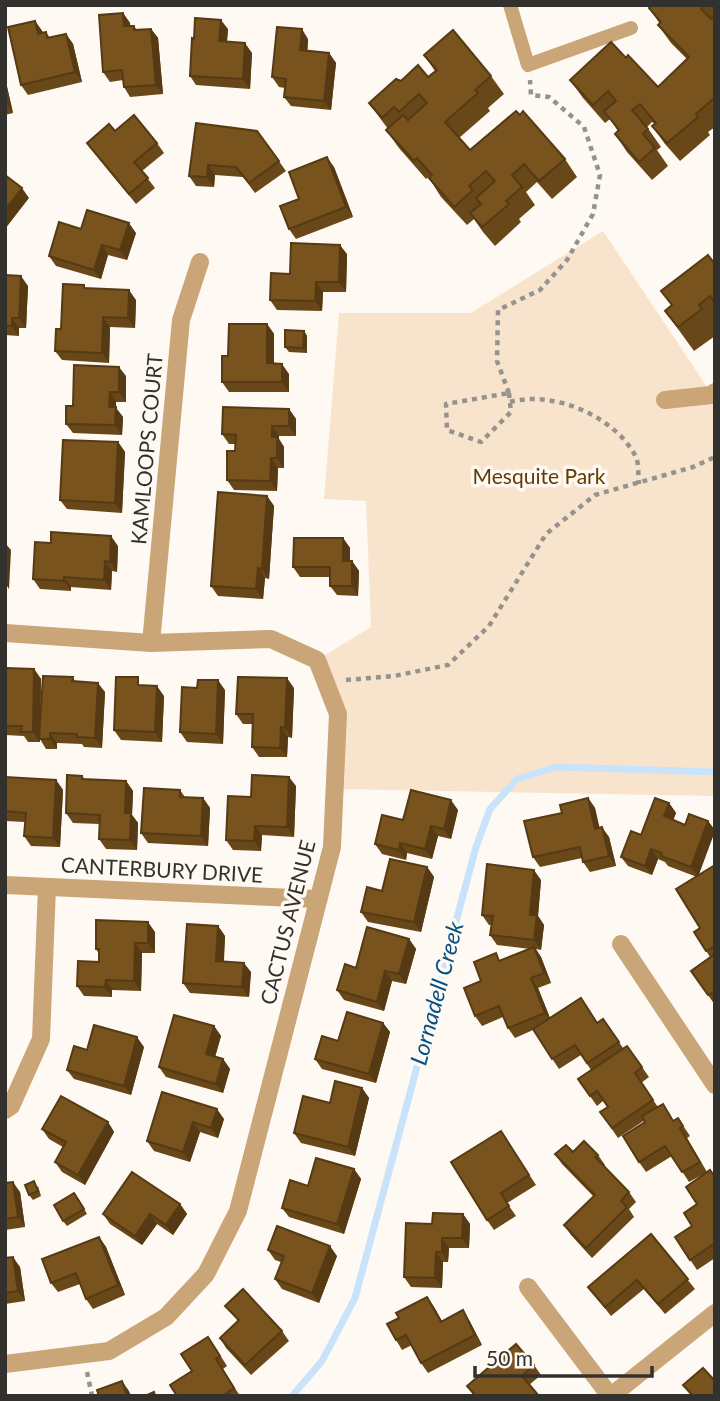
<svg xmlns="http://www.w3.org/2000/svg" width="720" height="1401" font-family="Lato,sans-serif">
  <rect width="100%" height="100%" fill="#fef9f2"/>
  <polygon fill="#f8e4cd" points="603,231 715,399 715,796 335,789 338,714 317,660 371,627 366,501 324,499 339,313 471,313"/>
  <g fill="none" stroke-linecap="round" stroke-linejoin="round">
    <polyline stroke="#c9e3fb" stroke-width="7" points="292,1396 322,1361 355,1298 476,847 490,809 517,779 556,767 715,772"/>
    <g stroke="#96928d" stroke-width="4.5" stroke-dasharray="5 5" stroke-linecap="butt">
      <polyline points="509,393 497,361 498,310 540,290 567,260 593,214 600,175 584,127 549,97 531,95 530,80"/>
      <polygon points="509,393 511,412 481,442 447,430 446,404"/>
      <path d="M510,402C553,390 615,416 636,457C639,464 638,476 639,484"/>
      <polyline points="346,680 394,676 448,665 489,626 546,534 595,495 693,467 715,457"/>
      <polyline points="87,1372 92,1396"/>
    </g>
    <polyline stroke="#caa577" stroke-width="14" points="510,5 528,65 631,28"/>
    <g stroke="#caa577" stroke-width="18">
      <polyline points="665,400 711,395 715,392"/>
      <polyline points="5,633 151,643 271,639 317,660 338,714 332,847 238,1211 206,1274 166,1317 109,1351 5,1364"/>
      <polyline points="151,643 181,320 200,262"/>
      <polyline points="5,885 317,899"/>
      <polyline points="621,944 715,1085"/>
      <polyline points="5,1110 11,1106 41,1039 47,887"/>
      <polyline points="528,1287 610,1396"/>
      <polyline points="611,1396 715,1313"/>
    </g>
  </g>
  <g fill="#684719">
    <polygon points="652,5 715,5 715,127 708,132 710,135 680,161 665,144 652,126 655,124 652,122 647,127 661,147 657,150 668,166 652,180 627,152 615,134 618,131 610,119 605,123 583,98 570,80 626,58 658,87 687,59 671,43 658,25 660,24 649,8"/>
    <polygon points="123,13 130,23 130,26 134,26 137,30 151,29 158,38 163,94 130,97 124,87 123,80 110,82 103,72"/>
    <polygon points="35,21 43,32 46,32 50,38 66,34 73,44 82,82 28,95 21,85"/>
    <polygon points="228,29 227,42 252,53 250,89 196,85 190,76 194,39"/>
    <polygon points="308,39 307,51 329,53 336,63 331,110 291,106 284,97 285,88 279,87 272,77"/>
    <polygon points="424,55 491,76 504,94 488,108 490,111 459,138 470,150 565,159 577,177 552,199 537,182 526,192 535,205 519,219 521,222 495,246 483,232 474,219 467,225 441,197 429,178 430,177 430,176 426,179 399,148 386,130 388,129 369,103 401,81 428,77 435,71"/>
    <polygon points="5,78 13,113 5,115"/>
    <polygon points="115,131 157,143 164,153 142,171 155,188 136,204 87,143"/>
    <polygon points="257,131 286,171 255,193 243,177 215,175 214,187 196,186 189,176"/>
    <polygon points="334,167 353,217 296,239 289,229 299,199"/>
    <polygon points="136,233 127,260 108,255 101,279 56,266 49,256"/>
    <polygon points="347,254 346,292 323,292 322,311 277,310 270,300 290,274"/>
    <polygon points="715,264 715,336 694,351 665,311 672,306 661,291"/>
    <polygon points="5,275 28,286 26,328 19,328 19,336 5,335"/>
    <polygon points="84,285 86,288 136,300 135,328 110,327 109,363 62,360 55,351 61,329"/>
    <polygon points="267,324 274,334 274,364 289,374 289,392 229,392 222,382 228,356"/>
    <polygon points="304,331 307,336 307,353 289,352 285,347"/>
    <polygon points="126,376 126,402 116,402 116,408 123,417 122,435 73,433 66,424 73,406"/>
    <polygon points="289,409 296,419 296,436 279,436 279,439 284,447 284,468 278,468 277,491 234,490 227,480 235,451 235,444 229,444 222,434"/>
    <polygon points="118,442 125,452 122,513 67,509 60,500"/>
    <polygon points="267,496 274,506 269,579 265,578 263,599 218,596 211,586"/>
    <polygon points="343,538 350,548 350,561 352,561 359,571 358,596 337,595 330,586 330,577 300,577 293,567"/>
    <polygon points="118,546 117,572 112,571 111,590 71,587 71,591 40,589 33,579"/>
    <polygon points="5,668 34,669 41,679 40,728 73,677 75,681 105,692 102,748 84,747 82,744 57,743 57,749 46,749 40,739 40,742 28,742 24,736 5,735"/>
    <polygon points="294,688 292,738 288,737 287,757 259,757 252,747 253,724 243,724 236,714"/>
    <polygon points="225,690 223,744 187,742 180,732"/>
    <polygon points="164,696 162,742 121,740 114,730"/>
    <polygon points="82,776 85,779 126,781 133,791 132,815 138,823 137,850 106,849 99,839 100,824 73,823 66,813"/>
    <polygon points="5,777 56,780 63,790 60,847 31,846 24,836 25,822 5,821"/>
    <polygon points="296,786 294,837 262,835 261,851 233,850 226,840 251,797"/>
    <polygon points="180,790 185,797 203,798 210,808 208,846 148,843 141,833"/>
    <polygon points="588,798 595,808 599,828 609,837 616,866 590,872 583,862 582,858 540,867 533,857 562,813"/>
    <polygon points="669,803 676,813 673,820 685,825 708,821 715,830 698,876 715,865 715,1005 691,971 710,957 694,932 700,928 697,877 668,866 665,862 658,859 652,875 628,866 621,857"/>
    <polygon points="458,810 451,839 438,836 432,859 407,853 406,860 382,854 375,844 403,820"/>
    <polygon points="427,867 434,877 421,932 368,922 361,912 382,891"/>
    <polygon points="541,880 538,916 544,925 541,950 536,949 541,957 551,983 538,988 550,1018 597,1023 603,1019 623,1048 627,1046 649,1077 641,1083 658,1107 674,1121 678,1118 690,1136 687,1138 707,1172 689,1182 672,1156 646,1172 639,1162 645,1122 645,1120 618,1138 600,1112 608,1107 603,1101 597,1106 578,1079 591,1070 581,1055 559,1069 533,1030 515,1038 508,1028 503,1017 482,1026 475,1016 481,981 501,961 530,949 497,945 490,935 492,925 489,925 482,915"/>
    <polygon points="218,926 225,936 224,961 251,972 249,997 190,993 183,983"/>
    <polygon points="155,932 155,953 142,953 141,991 112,990 112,997 84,996 77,986 99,962 99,954 96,949"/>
    <polygon points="409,939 416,949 406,984 392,981 384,1011 344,1000 337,990 356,968"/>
    <polygon points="383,1023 390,1032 376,1083 322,1069 315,1059"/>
    <polygon points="214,1026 221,1036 215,1057 223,1059 230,1069 223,1093 166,1077 159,1067"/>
    <polygon points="144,1047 131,1095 74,1079 67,1070 87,1050"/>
    <polygon points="362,1088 369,1098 355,1156 301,1143 294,1133 330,1103"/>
    <polygon points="162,1092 224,1119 218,1138 200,1132 190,1162 154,1151 147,1141"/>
    <polygon points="108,1122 114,1132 85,1185 62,1172 55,1162 63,1147 49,1139 42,1129"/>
    <polygon points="501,1131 536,1185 507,1203 516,1216 494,1230 487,1220"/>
    <polygon points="573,1152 598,1155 605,1165 604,1166 629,1192 636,1202 629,1209 634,1217 592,1258 571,1235 564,1225 594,1197 562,1164 555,1154"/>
    <polygon points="354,1169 361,1179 344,1234 289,1217 282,1208 308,1186"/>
    <polygon points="715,1177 715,1258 697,1270 675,1237 692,1226 697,1204"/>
    <polygon points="5,1183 20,1192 25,1227 5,1230"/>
    <polygon points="38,1186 41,1196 33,1200 29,1195"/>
    <polygon points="78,1198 87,1214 67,1226 63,1221"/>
    <polygon points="180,1204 187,1214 173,1235 157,1224 142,1245 110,1224 103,1214"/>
    <polygon points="463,1214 470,1224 469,1248 449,1248 448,1262 443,1262 442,1288 411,1287 404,1277"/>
    <polygon points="651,1234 695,1289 665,1314 644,1289 611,1316 588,1287"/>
    <polygon points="99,1237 106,1247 125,1295 93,1309 86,1299 80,1284 58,1292 51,1283"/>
    <polygon points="268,1250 337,1256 319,1303 282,1289 275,1279 281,1262 275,1260"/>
    <polygon points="5,1258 20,1267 25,1301 5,1304"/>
    <polygon points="427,1297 434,1307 442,1321 469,1320 482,1345 428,1373 421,1363 412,1345 402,1350 396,1340 399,1318"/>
    <polygon points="225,1306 282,1331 289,1341 251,1375 226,1348 220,1338 238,1321"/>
    <polygon points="215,1347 227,1366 223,1369 240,1396 177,1396 192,1371"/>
    <polygon points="534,1365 541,1375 529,1385 539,1396 474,1396 467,1386"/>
  </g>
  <g fill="#553a14">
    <polygon points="123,13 130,23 131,36 124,26"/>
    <polygon points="221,20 228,29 226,51 219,41"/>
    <polygon points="35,21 42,31 45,43 38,34"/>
    <polygon points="151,29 158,38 163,94 156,85"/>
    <polygon points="302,29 308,39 307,60 300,50"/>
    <polygon points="66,34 73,44 82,82 75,72"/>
    <polygon points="245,43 252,53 250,89 243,79"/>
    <polygon points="329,53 336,63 331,110 324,101"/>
    <polygon points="5,78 13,113 6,103 5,99"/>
    <polygon points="327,157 334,167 353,217 346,207"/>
    <polygon points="208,165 215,175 214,187 207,177"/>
    <polygon points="22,188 29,198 5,229 5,210"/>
    <polygon points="129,223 136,233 127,260 120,250"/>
    <polygon points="102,245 108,255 101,279 94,270"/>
    <polygon points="340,245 347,254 346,292 339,282"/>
    <polygon points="21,276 28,286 26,328 19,318"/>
    <polygon points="316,282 323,292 322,311 315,301"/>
    <polygon points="129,290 136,300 135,328 128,318"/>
    <polygon points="103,317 110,327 109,363 102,353"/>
    <polygon points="12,318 19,328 19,336 12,326"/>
    <polygon points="267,324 274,334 274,373 267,363"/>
    <polygon points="304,331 307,336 307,353 303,348"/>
    <polygon points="282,364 289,374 289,392 282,382"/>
    <polygon points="119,367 126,376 126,402 119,392"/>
    <polygon points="110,392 116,402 116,408 123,417 122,435 115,425 109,407"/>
    <polygon points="289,409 296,419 296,436 289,426"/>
    <polygon points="272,426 279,436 279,439 284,447 284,468 277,458 272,437"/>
    <polygon points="118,442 125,452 122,513 115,503"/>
    <polygon points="271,458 278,468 277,491 270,481"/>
    <polygon points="267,496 274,506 269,579 262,569"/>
    <polygon points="111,536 118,546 117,572 110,562"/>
    <polygon points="343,538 350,548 350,571 343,561"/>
    <polygon points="5,543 11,550 9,589 5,583"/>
    <polygon points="105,561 112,571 111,590 104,580"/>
    <polygon points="352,561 359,571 358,596 352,586"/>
    <polygon points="258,568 265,578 263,599 256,589"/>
    <polygon points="64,577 71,587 71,591 64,581"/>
    <polygon points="34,669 41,679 40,742 33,732"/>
    <polygon points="287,678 294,688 292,738 285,728"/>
    <polygon points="218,680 225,690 223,744 216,734"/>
    <polygon points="98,683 105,692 102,748 95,738"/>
    <polygon points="157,686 164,696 162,742 155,732"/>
    <polygon points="281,727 288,737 287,757 280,748"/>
    <polygon points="50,733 57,743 57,749 50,739"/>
    <polygon points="289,777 296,786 294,837 287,827"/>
    <polygon points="56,780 63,790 60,847 53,838"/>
    <polygon points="126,781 133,791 132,815 138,823 137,850 130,840 125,813"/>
    <polygon points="203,798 210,808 208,846 201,836"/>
    <polygon points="588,798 595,808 602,838 595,829"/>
    <polygon points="451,800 458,810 451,839 444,829"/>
    <polygon points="669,803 676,813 671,826 664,816"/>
    <polygon points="708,821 715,831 698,877 691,867"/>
    <polygon points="255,826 262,835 261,851 254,841"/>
    <polygon points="431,826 438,836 432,859 425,849"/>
    <polygon points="602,827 609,837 616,866 609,856"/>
    <polygon points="400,843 407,853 406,860 399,850"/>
    <polygon points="651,849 658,859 652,875 645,866"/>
    <polygon points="427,867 434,877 421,932 414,922"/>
    <polygon points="534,870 541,880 538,916 544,925 541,950 534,940 530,915"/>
    <polygon points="148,922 155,932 155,953 148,943"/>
    <polygon points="218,926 225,936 223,971 216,961"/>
    <polygon points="409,939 416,949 406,984 399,974"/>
    <polygon points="135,943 142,953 141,991 134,981"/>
    <polygon points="534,947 541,957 551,983 544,973"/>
    <polygon points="244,963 251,972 249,997 242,987"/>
    <polygon points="385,971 392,981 384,1011 377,1002"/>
    <polygon points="531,978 538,988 552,1023 545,1013"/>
    <polygon points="106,980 112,990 112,997 105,987"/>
    <polygon points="383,1023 390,1032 376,1083 369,1074"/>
    <polygon points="214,1026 221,1036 213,1064 206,1054"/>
    <polygon points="137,1037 144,1047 131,1095 124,1086"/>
    <polygon points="223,1059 230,1069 223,1093 216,1084"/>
    <polygon points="362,1088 369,1098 355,1156 348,1147"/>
    <polygon points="217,1109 224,1119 218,1138 211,1128"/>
    <polygon points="108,1122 114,1132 85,1185 78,1175"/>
    <polygon points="193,1122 200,1132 190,1162 183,1152"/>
    <polygon points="354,1169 361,1179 344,1234 337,1224"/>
    <polygon points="13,1182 20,1192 25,1227 18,1217"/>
    <polygon points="180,1204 187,1214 173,1235 166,1225"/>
    <polygon points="150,1214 157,1224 142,1245 135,1236"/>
    <polygon points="463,1214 470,1224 469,1248 462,1238"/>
    <polygon points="99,1237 106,1247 125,1295 118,1285"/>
    <polygon points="442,1238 449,1248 448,1262 442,1252"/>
    <polygon points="330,1246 337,1256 319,1303 312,1293"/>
    <polygon points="436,1252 443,1262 442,1288 435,1278"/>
    <polygon points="13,1257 20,1267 25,1301 18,1291"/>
    <polygon points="427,1297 434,1307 448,1332 441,1322"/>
    <polygon points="463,1310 469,1320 482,1345 475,1335"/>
    <polygon points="122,1381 129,1391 131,1396 127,1396"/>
  </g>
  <g fill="#79531d" stroke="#553a14" stroke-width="2">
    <polygon points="652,5 704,5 701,9 711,19 715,16 715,100 714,98 696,114 698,117 667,143 652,126 656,123 640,104 632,110 648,129 643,134 655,148 639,162 615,134 619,130 604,111 616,101 608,91 593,105 570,80 611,42 626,58 628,55 658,87 689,57 658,25 661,22 649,8"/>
    <polygon points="123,13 124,26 134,26 134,30 151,29 156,85 124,87 122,70 103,72 99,15"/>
    <polygon points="195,18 221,20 219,41 245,43 243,79 190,76 192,38 194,39"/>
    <polygon points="35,21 38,34 46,32 47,38 66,34 75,72 21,85 8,27"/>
    <polygon points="277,27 302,29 300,50 329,53 324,101 284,97 286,79 272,77"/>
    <polygon points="453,30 491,76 475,90 478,93 445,122 470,150 516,111 520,115 523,111 565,159 539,181 524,164 512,175 522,187 506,201 509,204 482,227 470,213 481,204 476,198 495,181 486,171 469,186 473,190 454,207 429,178 432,175 417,158 414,161 386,130 403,115 408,120 427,103 419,94 399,112 394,107 382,118 369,103 396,79 401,81 418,65 428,77 437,70 424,55"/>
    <polygon points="134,115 157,143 134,162 148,178 129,194 87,143 109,124 115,131"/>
    <polygon points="196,123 257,131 279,161 249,183 236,167 208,165 207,177 189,176"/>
    <polygon points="327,157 346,207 289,229 280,206 299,199 289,172"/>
    <polygon points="5,175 22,188 5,210"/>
    <polygon points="87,210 129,223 120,250 102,245 94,270 49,256 59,222 81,229"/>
    <polygon points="291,243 340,245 339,282 316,282 315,301 270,300 271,273 290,274"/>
    <polygon points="708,255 715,264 715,299 713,300 710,296 699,305 702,309 678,327 665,311 672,305 661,291"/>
    <polygon points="5,275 21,276 19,318 12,318 12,326 5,325"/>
    <polygon points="63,284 84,285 84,288 129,290 128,318 103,317 102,353 55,351 56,329 61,329"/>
    <polygon points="229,324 267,324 267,363 282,364 282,382 222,382 222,356 228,356"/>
    <polygon points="285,330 304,331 303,348 285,347"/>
    <polygon points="74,365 119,367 119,392 110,392 109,407 116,407 115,425 66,424 66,406 73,406"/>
    <polygon points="223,407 289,409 289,426 272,426 272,437 277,437 277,458 271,458 270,481 227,480 227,451 235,451 236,435 222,434"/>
    <polygon points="63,440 118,442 115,503 60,500"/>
    <polygon points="218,492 267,496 262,569 258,568 256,589 211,586"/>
    <polygon points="51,532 111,536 110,562 105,561 104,580 64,577 64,581 33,579 35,542 51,543"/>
    <polygon points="294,538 343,538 343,561 352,561 352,586 330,586 330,567 293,567"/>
    <polygon points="5,668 34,669 33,732 21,732 22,726 5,726"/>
    <polygon points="43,676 73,677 72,681 98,683 95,738 77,737 77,734 50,733 50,739 39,739"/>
    <polygon points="116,677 138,677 138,685 157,686 155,732 114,730"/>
    <polygon points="238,677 287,678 285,728 281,727 280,748 252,747 253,714 236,714"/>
    <polygon points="198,680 218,680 216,734 180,732 182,687 197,688"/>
    <polygon points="67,775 82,776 82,779 126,781 125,813 131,813 130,840 99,839 100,815 66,813"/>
    <polygon points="252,775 289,777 287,827 255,826 254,841 226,840 228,796 251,797"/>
    <polygon points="5,777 56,780 53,838 24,836 26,813 5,811"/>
    <polygon points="144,788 180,790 180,797 203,798 201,836 141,833"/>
    <polygon points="411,790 451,800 444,829 431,826 425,849 400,843 399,850 375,844 382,815 403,820"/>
    <polygon points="588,798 595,829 602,827 609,856 583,862 580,847 533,857 524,821 562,813 560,805"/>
    <polygon points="655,798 669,803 664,816 685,825 689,814 708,821 691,867 661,856 662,853 651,849 645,866 621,857 631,831 641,835"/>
    <polygon points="390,859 427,867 414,922 361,912 367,887 382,891"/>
    <polygon points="487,864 534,870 530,915 537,915 534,940 490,935 493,916 482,915"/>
    <polygon points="715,865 715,946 706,951 694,932 700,928 676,889"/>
    <polygon points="96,920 148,922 148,943 135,943 134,981 106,980 105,987 77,986 78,961 99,962 99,949 96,949"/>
    <polygon points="187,924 218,926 216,961 244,963 242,987 183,983"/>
    <polygon points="367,927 409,939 399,974 385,971 377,1002 337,990 345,964 356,968"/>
    <polygon points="534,947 544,973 531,978 545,1013 508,1028 499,1006 475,1016 464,988 481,981 474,962 496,953 499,961"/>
    <polygon points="715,954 715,991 708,995 691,971"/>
    <polygon points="581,998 597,1023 603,1019 619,1042 587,1063 575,1045 552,1059 533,1029"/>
    <polygon points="347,1012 383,1023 369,1074 315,1059 322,1036 338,1041"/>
    <polygon points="174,1015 214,1026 206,1054 223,1059 216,1084 159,1067"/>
    <polygon points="94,1025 137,1037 124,1086 67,1070 74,1046 87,1050"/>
    <polygon points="627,1046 642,1067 635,1073 653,1100 612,1128 600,1112 608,1107 597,1091 590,1096 578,1079"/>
    <polygon points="335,1081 362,1088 348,1147 294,1133 303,1096 330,1103"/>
    <polygon points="162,1092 217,1109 211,1128 193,1122 183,1152 147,1141"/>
    <polygon points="61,1096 108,1122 78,1175 55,1162 66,1142 42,1129"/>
    <polygon points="663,1104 673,1121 678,1118 683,1126 680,1128 700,1162 682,1172 665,1146 639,1162 623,1136 645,1122 642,1116"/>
    <polygon points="501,1131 529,1175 501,1193 509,1206 487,1220 451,1162"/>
    <polygon points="584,1141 598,1155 595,1157 629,1192 621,1201 627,1207 586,1248 564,1225 595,1195 555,1154 566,1145 573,1152"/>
    <polygon points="316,1158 354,1169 337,1224 282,1208 290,1180 308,1186"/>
    <polygon points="710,1170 715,1177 715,1243 690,1260 675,1237 692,1226 684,1213 697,1204 686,1187"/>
    <polygon points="132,1172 180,1204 166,1225 150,1214 135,1236 103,1214"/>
    <polygon points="34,1181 38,1191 29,1195 25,1185"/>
    <polygon points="13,1182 18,1217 5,1219 5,1183"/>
    <polygon points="74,1193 84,1209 63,1221 54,1205"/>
    <polygon points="433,1213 463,1214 462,1238 442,1238 442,1252 436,1252 435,1278 404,1277 406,1223 432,1224"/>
    <polygon points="277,1226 330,1246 312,1293 275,1279 284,1256 268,1250"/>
    <polygon points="651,1234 688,1279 658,1304 637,1280 605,1307 588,1287"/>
    <polygon points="99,1237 118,1285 86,1299 76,1273 51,1283 42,1259"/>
    <polygon points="13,1257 18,1291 5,1293 5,1258"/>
    <polygon points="243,1289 282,1331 245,1365 220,1338 239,1320 225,1306"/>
    <polygon points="427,1297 441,1322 463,1310 475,1335 421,1363 406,1335 396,1340 387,1324 399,1318 396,1313"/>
    <polygon points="208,1337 220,1356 216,1359 234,1388 222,1396 177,1396 170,1385 192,1371 181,1354"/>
    <polygon points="516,1344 534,1365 522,1376 539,1396 476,1396 467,1386"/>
    <polygon points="703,1368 715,1381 715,1396 693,1396 683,1385"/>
    <polygon points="122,1381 127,1396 99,1396 97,1390"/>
    <polygon points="154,1392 155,1396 145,1396"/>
  </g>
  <g text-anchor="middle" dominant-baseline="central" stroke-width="7" stroke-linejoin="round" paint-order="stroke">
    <g font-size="21" fill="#33312e" stroke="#fef9f2">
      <text transform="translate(146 449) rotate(-85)">KAMLOOPS COURT</text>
      <text transform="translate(162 869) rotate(3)">CANTERBURY DRIVE</text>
      <text transform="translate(287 922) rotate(-76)">CACTUS AVENUE</text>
    </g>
    <g font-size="21" fill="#603c02" stroke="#fef9f2">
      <text x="539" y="475">Mesquite Park</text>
    </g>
    <g font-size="23" font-style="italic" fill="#055186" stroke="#fef9f2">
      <text transform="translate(436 993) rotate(-75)">Lornadell Creek</text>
    </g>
  </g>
  <rect width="720" height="1401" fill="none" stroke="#33312e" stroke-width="14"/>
  <path d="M475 1366v10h177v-10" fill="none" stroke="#33312e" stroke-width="3.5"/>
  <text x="486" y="1366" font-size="21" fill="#33312e" stroke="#fef9f2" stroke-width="5" paint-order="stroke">50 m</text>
</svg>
